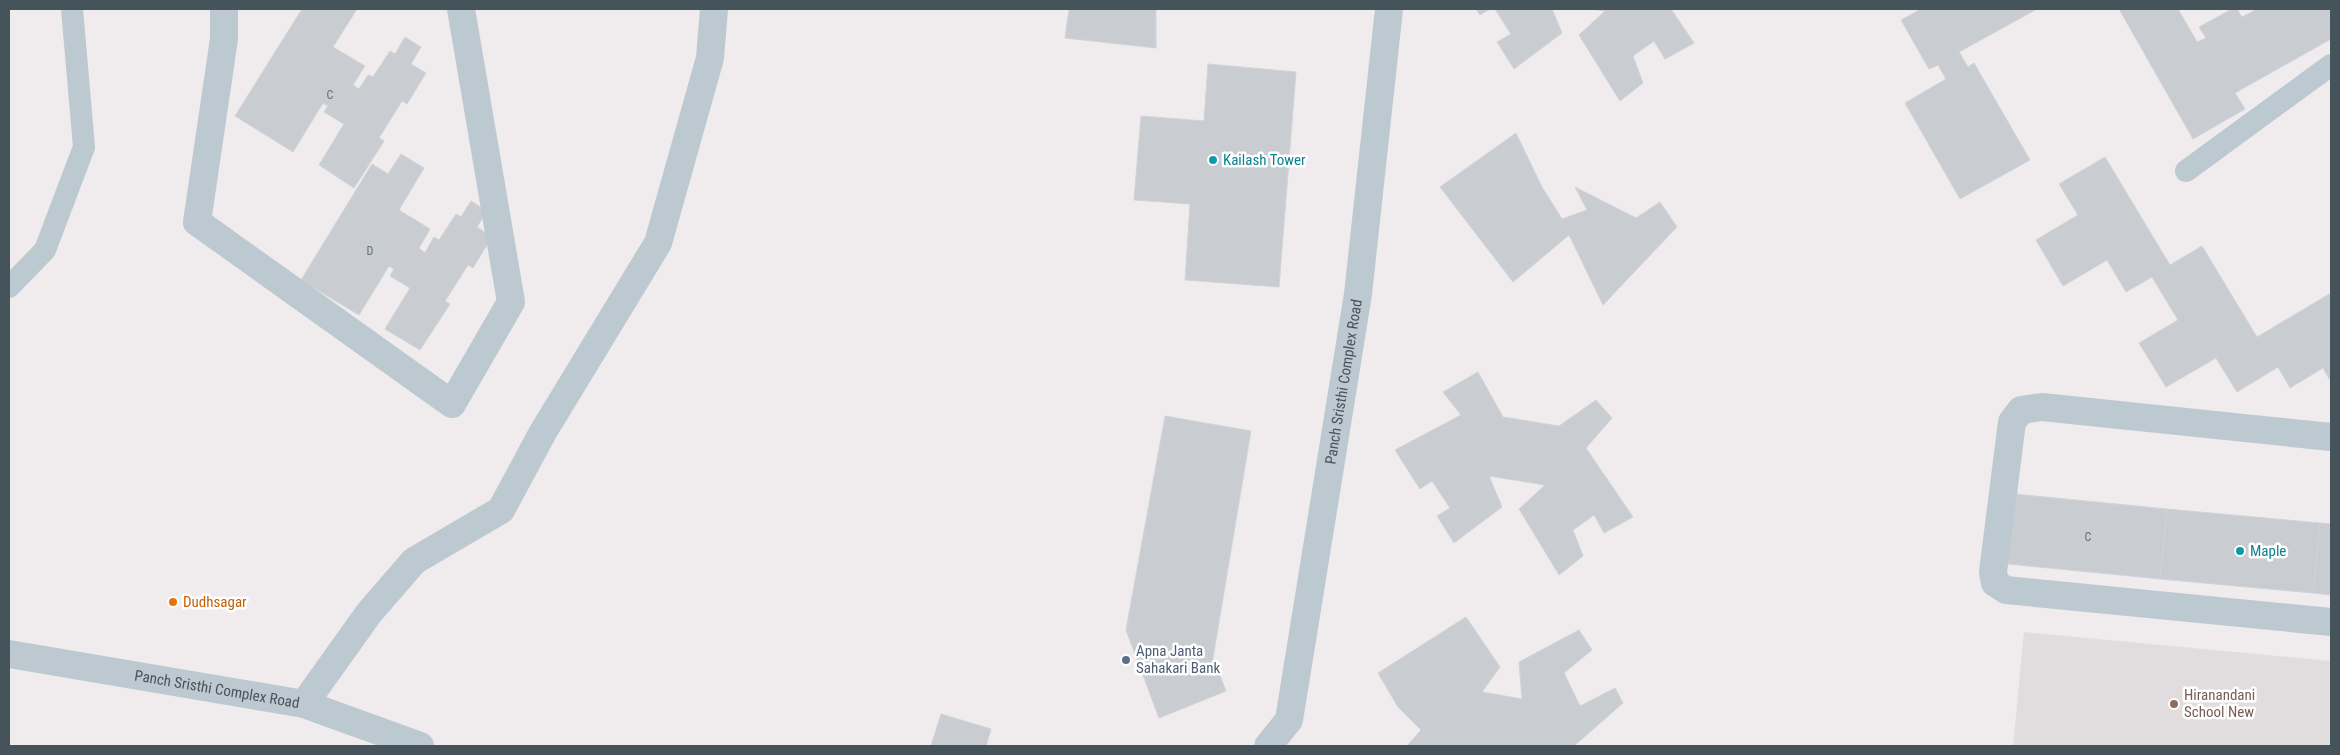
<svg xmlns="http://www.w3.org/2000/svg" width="2340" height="755" font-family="'Roboto Condensed',sans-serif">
  <rect width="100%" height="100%" fill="#f0eced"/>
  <polygon fill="#e1dddf" points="2024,632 2331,661 2331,746 2013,746"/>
  <g fill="#c9cdd2" stroke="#d0d4d9">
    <polygon points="302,9 357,9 333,47 365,66 353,85 359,89 368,75 373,77 390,51 395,54 405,37 421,47 411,64 426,73 407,104 402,101 379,138 384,141 354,188 319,165 344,124 324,112 328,106 323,103 293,152 235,116"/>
    <polygon points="1069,9 1156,9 1156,48 1065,38"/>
    <polygon points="1476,9 1490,9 1480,15"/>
    <polygon points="1495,9 1552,9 1562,33 1514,69 1497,42 1511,34"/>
    <polygon points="1590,9 1671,9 1694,43 1665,59 1654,41 1633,56 1643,83 1620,101 1579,35 1605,11"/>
    <polygon points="1921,9 2037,9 1959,52 1968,67 1974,63 2030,160 1960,199 1905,103 1946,79 1938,65 1929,69 1901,20"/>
    <polygon points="2119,9 2178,9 2197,42 2206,38 2199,27 2232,9 2237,9 2242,17 2257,9 2331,9 2331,39 2235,93 2245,109 2193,139"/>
    <polygon points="1208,64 1296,72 1279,287 1185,280 1190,204 1134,200 1141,116 1204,121"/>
    <polygon points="1516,133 1542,187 1562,219 1587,210 1575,187 1636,218 1660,202 1677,227 1603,305 1569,235 1513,282 1440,187"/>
    <polygon points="401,154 424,168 399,210 430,229 419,248 425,253 434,237 439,240 456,214 461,217 471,201 487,211 477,227 492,237 473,268 468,265 445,301 450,304 420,350 385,329 410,288 390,276 394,269 389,266 359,315 301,280 372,164 388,174"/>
    <polygon points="2105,157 2170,265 2202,246 2257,337 2331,293 2331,382 2323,368 2290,388 2278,367 2237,392 2216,358 2166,387 2139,343 2178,320 2152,277 2126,292 2107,260 2063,286 2036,240 2078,215 2059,184"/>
    <polygon points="1478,372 1503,417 1559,426 1596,400 1612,418 1586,448 1633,517 1604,533 1594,515 1573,530 1583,556 1559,575 1519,509 1545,485 1489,476 1502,507 1454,543 1437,516 1450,508 1432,481 1420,489 1395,450 1461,415 1443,392"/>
    <polygon points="1165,416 1251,431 1213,658 1226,691 1159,718 1126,630"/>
    <polygon points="2015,494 2167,509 2160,579 2008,564"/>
    <polygon points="2167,509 2320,523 2313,593 2160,579"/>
    <polygon points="2320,523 2331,524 2331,595 2313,593"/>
    <polygon points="1466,617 1500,667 1482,692 1522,699 1519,662 1579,630 1592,650 1564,673 1580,706 1615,688 1623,703 1574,746 1407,746 1421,730 1398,707 1378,673"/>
    <polygon points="941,714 991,729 986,746 931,746"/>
  </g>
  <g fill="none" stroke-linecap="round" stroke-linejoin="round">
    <g stroke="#bdc9d0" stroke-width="22">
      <polyline points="2186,171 2331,65"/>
      <polyline points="9,287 45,250 84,147 72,9"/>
    </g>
    <g stroke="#bdc9d0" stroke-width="28">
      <polyline points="224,9 224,39 197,222 452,404 511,302 461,9"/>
      <polyline points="2331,437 2042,407 2021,410 2012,422 1993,572 1995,583 2006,590 2331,622"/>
      <polyline points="304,704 369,613 414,561 501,510 543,432 658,243 710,58 714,9"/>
    </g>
    <g stroke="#bdc9d0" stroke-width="28">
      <path id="s1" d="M9,654L304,704L420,746"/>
      <path id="s2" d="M1268,746L1289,720L1358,294L1389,9"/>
    </g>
  </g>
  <g fill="#0f9aa8" stroke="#fff" stroke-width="2">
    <circle cx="1213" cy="160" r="5"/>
    <circle cx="2240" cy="551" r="5"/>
  </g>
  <circle fill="#e8710a" stroke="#fff" stroke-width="2" cx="173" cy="602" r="5"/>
  <circle fill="#5c6f8a" stroke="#fff" stroke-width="2" cx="1126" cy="660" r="5"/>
  <circle fill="#8d6e63" stroke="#fff" stroke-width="2" cx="2174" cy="704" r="5"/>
  <g text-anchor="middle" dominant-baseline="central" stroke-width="5" stroke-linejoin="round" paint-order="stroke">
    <g font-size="12" fill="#667278">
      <text x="330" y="95">C</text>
      <text x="370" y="251">D</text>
      <text x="2088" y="537">C</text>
    </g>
    <g font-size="15" fill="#0d838f" stroke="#fff" text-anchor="start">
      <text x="1223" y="160">Kailash Tower</text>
      <text x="2250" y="551">Maple</text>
    </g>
    <g font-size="15" fill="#45535a" stroke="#fff">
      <text stroke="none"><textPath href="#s2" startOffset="376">Panch Sristhi Complex Road</textPath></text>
      <text stroke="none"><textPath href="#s1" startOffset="211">Panch Sristhi Complex Road</textPath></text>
    </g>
    <g font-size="15" fill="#c56008" stroke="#fff" text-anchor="start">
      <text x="183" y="602">Dudhsagar</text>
    </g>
    <g font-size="15" fill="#4e5e75" stroke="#fff" text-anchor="start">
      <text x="1136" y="651">Apna Janta<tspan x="1136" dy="17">Sahakari Bank</tspan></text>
    </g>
    <g font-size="15" fill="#785e54" stroke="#fff" text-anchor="start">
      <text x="2184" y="695">Hiranandani<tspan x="2184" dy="17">School New</tspan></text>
    </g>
  </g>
  <rect width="2340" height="755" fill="none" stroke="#45535a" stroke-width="20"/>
</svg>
